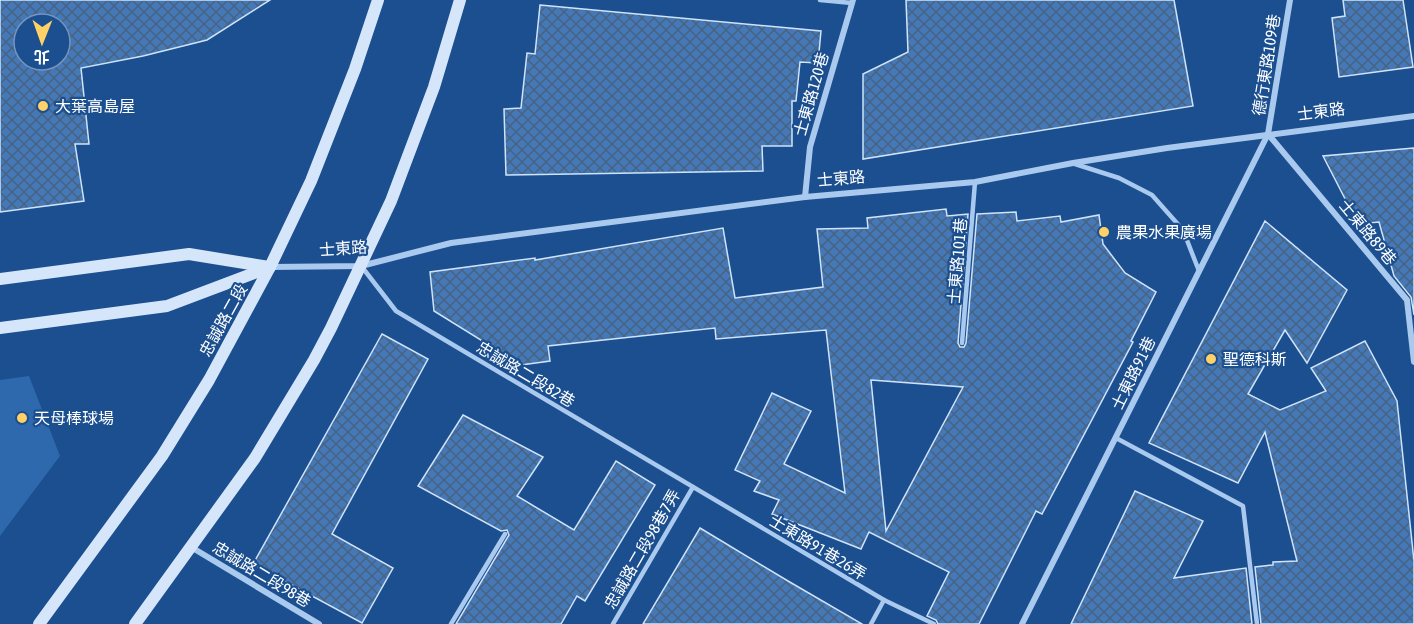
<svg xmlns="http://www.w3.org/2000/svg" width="1414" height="624" font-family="'Asap Condensed','Noto Sans TC',sans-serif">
  <defs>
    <pattern id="building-cross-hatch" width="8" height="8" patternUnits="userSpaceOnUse" patternTransform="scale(1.5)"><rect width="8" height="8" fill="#4478b7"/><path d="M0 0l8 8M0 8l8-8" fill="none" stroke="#486282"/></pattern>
  </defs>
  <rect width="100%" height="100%" fill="#1b4f8f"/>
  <polygon fill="#2e69ad" points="29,376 60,456 0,536 0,380"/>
  <g fill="url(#building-cross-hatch)" stroke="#cfe3fa" stroke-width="1.5" fill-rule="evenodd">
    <path d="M0,0H270L207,40L143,56L81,68L89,144H75L84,201L0,212ZM24,24H60V60H24Z"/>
    <polygon points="906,0 1174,0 1193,106 863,159 863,74 908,52"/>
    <polygon points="1343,0 1403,0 1413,67 1339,77 1332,18 1345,16"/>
    <polygon points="540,5 821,31 818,63 800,62 796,101 792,101 792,146 762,146 763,171 506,175 504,109 521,108 527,53 535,54"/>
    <polygon points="1414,148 1414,315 1411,297 1394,276 1379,222 1358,224 1323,156"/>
    <path d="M946,209L947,216L968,214L958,343L960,347H964L966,343L977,214L1016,212L1017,221L1060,216L1061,222L1099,215L1103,244L1125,273L1156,292L1131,341L1133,342L1042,514L1036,511L979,624H938L936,620L927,616L949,572L869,532L861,549L772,514L779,500L754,491L760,481L735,470L772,393L811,411L784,464L845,493L826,330L716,339L715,328L548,346L550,361L521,365L434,311L430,272L535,258V260L723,228L735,298L823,287L817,229L868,228L867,218ZM871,380L963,387L886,531Z"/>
    <polygon points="1265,221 1347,290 1307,363 1285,330 1248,394 1280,410 1326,391 1311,368 1365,341 1397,401 1414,561 1414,624 1261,624 1255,567 1273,565 1273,562 1297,561 1265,432 1238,483 1149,443"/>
    <polygon points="382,334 428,359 332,534 393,568 362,623 253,564"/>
    <polygon points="463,415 543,457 517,496 574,530 616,461 655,485 585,601 577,596 561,624 456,624 509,535 507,530 501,531 418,486"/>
    <polygon points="1135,491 1203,521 1174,578 1246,568 1252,624 1071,624"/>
    <polygon points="700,528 788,581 862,624 643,624"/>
  </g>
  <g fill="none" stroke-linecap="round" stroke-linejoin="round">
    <g stroke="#a9c9ee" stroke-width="4.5">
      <polyline points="820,0 852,3"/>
      <polyline points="1075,164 1119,178 1152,195 1183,230 1199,271"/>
      <polyline points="362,267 396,311 884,600 934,624"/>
      <polyline points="962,343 975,182"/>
      <polyline points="1116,438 1243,506 1257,624"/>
      <polyline points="451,624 505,534"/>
      <polyline points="613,624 693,487"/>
      <polyline points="871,624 884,600"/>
    </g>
    <g stroke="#a9c9ee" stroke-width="6">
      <polyline points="1268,134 1407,300 1414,362"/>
      <polyline points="805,197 810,147 853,0"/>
      <polyline points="271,267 361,266 451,243 805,197 975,182 1073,163 1167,148 1414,116"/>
      <polyline points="191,547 319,624"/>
      <polyline points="1022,624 1268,134 1290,0"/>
    </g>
    <g stroke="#d6e6fa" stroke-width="12">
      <polyline points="0,279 189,254 269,267"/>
      <polyline points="0,328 167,306 270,267"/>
      <polyline points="39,624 162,456 209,380 270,267 311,181 355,69 378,0"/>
      <polyline points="135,624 255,458 314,360 331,328 391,201 434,87 460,0"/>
    </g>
  </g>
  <g fill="#ffd166" stroke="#1b4f8f" stroke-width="2">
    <circle cx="43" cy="106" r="6"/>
    <circle cx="1104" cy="232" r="6"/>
    <circle cx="1211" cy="359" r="6"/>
    <circle cx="22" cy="418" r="6"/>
  </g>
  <g text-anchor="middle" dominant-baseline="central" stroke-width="4.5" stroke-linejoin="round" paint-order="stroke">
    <g font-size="16" fill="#fff" stroke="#1b4f8f">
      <text transform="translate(1266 65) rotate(-81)">德行東路109巷</text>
      <text transform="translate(811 94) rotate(-74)">士東路120巷</text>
      <text transform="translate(1321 111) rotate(-7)">士東路</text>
      <text transform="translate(841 178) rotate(-5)">士東路</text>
      <text transform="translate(1368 232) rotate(50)">士東路89巷</text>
      <text transform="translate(343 248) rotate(-4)">士東路</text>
      <text transform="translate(957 261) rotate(-85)">士東路101巷</text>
      <text transform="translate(223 320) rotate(-61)">忠誠路二段</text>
      <text transform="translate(1133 373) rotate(-64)">士東路91巷</text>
      <text transform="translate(526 374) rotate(31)">忠誠路二段82巷</text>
      <text transform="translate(818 547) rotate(31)">士東路91巷26弄</text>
      <text transform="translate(642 549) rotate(-60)">忠誠路二段98巷7弄</text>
      <text transform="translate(262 574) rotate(31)">忠誠路二段98巷</text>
    </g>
    <g font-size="16" fill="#fff" stroke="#1b4f8f" text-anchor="start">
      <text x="55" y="106">大葉高島屋</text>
      <text x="1116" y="232">農果水果廣場</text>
      <text x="1223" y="359">聖德科斯</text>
      <text x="34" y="418">天母棒球場</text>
    </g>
  </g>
  <g transform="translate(42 42) rotate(181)"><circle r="28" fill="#1b4f8f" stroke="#7695bc" stroke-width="1.5"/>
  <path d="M0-4.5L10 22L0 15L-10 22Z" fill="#ffd166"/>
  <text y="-9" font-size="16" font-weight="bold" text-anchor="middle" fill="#ffffff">北</text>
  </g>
</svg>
